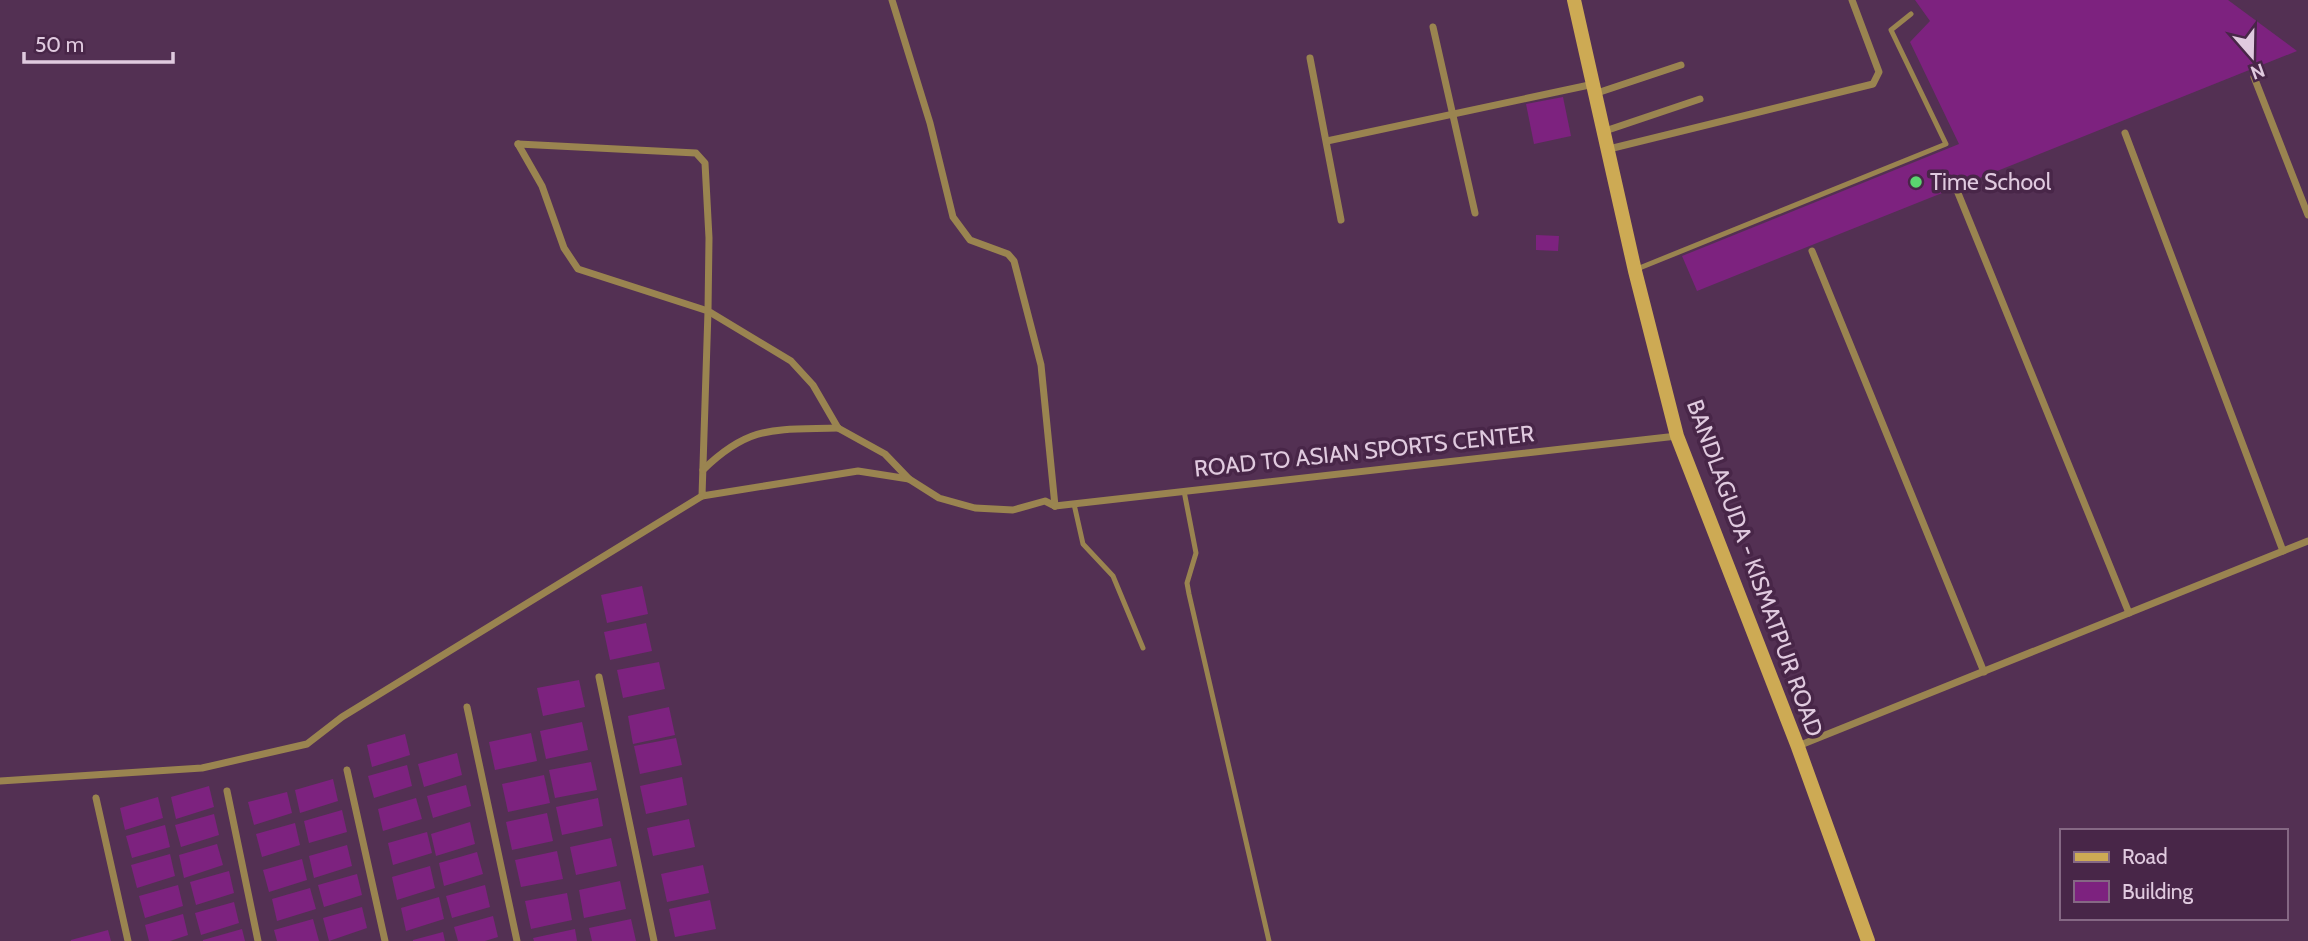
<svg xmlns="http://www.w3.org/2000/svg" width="2308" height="941" font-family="Cabin,sans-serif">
  <rect width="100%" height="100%" fill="#533053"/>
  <g fill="#7d227f">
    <polygon points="1915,0 2228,0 2297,51 1697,291 1682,256 1959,144 1910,42 1930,21"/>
    <polygon points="1563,97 1571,136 1534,144 1526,104"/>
    <polygon points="1536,235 1559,236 1558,251 1536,250"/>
    <polygon points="642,586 648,614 607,623 601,595"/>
    <polygon points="646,623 652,651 610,660 604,632"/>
    <polygon points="659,662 665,689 623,698 617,670"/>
    <polygon points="579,680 585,707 543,716 537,688"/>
    <polygon points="669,707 675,735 633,744 628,716"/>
    <polygon points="582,722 588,750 546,759 540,731"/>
    <polygon points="531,733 537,761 495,770 489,742"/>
    <polygon points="405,734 410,755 372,767 367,745"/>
    <polygon points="676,738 682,765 640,774 634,746"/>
    <polygon points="457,753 462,775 424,787 418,764"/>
    <polygon points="591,762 597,790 555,798 549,770"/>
    <polygon points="407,765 412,786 374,798 368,776"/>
    <polygon points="544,775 550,803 508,812 502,784"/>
    <polygon points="682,777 687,805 646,814 640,786"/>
    <polygon points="333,779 338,801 300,813 295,790"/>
    <polygon points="466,785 471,806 433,818 427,796"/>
    <polygon points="209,786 214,807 176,819 171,797"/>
    <polygon points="287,792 292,813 254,825 248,802"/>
    <polygon points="158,797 163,818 125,830 120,808"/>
    <polygon points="416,798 422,819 383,831 378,809"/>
    <polygon points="598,798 603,826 562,835 556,807"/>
    <polygon points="342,810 347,832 309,843 304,821"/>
    <polygon points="547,813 553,841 512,850 506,822"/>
    <polygon points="214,814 219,835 181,847 175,825"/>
    <polygon points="689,819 695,847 653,856 647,828"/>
    <polygon points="470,822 475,844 436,856 431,834"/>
    <polygon points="295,823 300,845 262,857 256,834"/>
    <polygon points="165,825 170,847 132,858 126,836"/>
    <polygon points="427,832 432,853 393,865 388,843"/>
    <polygon points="611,838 617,866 576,875 570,847"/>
    <polygon points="217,844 223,865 184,878 179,855"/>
    <polygon points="347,845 352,866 314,878 309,856"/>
    <polygon points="557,851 563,879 521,887 515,860"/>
    <polygon points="477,852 483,874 444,886 439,863"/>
    <polygon points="170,854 175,876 137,888 131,865"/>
    <polygon points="302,859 307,880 269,892 263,870"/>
    <polygon points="703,865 709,893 667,902 661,874"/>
    <polygon points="430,866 435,888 397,900 392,877"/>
    <polygon points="229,871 234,893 196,905 190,882"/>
    <polygon points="357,874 362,895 324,907 318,885"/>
    <polygon points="620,881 626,909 584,918 579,890"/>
    <polygon points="178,885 183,906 145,918 139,896"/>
    <polygon points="485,885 490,907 452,918 446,896"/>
    <polygon points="310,888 316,909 277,921 272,899"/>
    <polygon points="567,893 572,920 531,929 525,901"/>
    <polygon points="439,897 444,919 406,931 401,908"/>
    <polygon points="710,900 716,929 675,937 669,909"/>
    <polygon points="234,902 239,923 201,935 195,913"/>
    <polygon points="362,907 367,928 329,941 323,918"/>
    <polygon points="183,914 188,935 170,941 149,941 145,925"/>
    <polygon points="493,916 498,937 485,941 458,941 454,927"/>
    <polygon points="313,919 319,941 277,941 274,930"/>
    <polygon points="631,919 636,941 592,941 589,928"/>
    <polygon points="242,929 245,941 203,941 203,940"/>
    <polygon points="575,929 577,941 534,941 533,938"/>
    <polygon points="108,930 111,941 71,941 71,940"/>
    <polygon points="443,932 445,941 413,941 413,940"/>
  </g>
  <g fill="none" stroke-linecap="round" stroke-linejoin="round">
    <g stroke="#9a8450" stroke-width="5">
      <polyline points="1637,269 1946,144 1891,30 1911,14"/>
      <polyline points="1184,491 1196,553 1187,583 1189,594 1269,941"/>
      <polyline points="1074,504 1083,544 1113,576 1143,648"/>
    </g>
    <g stroke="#9a8450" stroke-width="7">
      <polyline points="892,0 930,123 953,217 970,240 1008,254 1014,261 1041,365 1055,506"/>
      <polyline points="1433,27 1475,213"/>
      <polyline points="1310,58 1341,220"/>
      <polyline points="2254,77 2308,215"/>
      <polyline points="1597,93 1681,65"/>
      <polyline points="1605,131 1700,99"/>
      <polyline points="2125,133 2283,551"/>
      <polyline points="1327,141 1594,84"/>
      <polyline points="518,144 542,186 564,248 578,269 708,311 702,496 858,471 909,479 939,498 975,508 1013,510 1045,501 1055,506"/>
      <polyline points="518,144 696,153 705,163 709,238 708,311 791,361 813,385 838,428 885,454 909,479"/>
      <polyline points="1609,149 1873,84 1879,72 1852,0"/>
      <polyline points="1958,193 2129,613"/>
      <polyline points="1812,251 1984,672"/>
      <path d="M703,470C750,424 775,430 838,428"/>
      <polyline points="1055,506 1677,436"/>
      <polyline points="599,677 654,941"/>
      <polyline points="467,707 517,941"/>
      <polyline points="1798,746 2308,541"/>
      <polyline points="347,770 385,941"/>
      <polyline points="0,781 202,768 307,744 342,717 702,496"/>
      <polyline points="227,791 258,941"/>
      <polyline points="96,798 128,941"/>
    </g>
    <polyline stroke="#cdaa54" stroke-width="14" points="1574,0 1635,271 1677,436 1798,747 1868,941"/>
  </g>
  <circle fill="#5ad56f" stroke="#482648" stroke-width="2.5" cx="1916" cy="182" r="7"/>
  <g text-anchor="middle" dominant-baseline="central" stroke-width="7" stroke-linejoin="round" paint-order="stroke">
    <g font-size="23" fill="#e0cadf" stroke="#482648" text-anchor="start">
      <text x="1930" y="182">Time School</text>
    </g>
    <g font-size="23" fill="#e0cadf" stroke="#482648">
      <text transform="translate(1364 451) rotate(-6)">ROAD TO ASIAN SPORTS CENTER</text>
      <text transform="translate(1755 568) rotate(70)">BANDLAGUDA - KISMATPUR ROAD</text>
    </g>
  </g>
  <rect x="2060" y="829" width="228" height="91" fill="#482648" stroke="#856884" stroke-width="2"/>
  <rect x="2074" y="852" width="35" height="10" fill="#cdaa54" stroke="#856884" stroke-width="2"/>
  <text x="2122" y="864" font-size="21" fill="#e0cadf">Road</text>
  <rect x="2074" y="881" width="35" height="21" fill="#7d227f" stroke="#856884" stroke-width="2"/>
  <text x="2122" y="899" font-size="21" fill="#e0cadf">Building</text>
  <g transform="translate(2252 56) rotate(160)" stroke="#482648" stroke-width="5" paint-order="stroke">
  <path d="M0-5L12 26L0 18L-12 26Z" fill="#e0cadf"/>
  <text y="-10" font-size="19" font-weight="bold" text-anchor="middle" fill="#e0cadf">N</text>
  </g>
  <path d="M24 52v10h149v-10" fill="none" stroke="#e0cadf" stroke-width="3.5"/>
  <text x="35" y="52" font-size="21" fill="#e0cadf" stroke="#482648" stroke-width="5" paint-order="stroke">50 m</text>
</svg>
